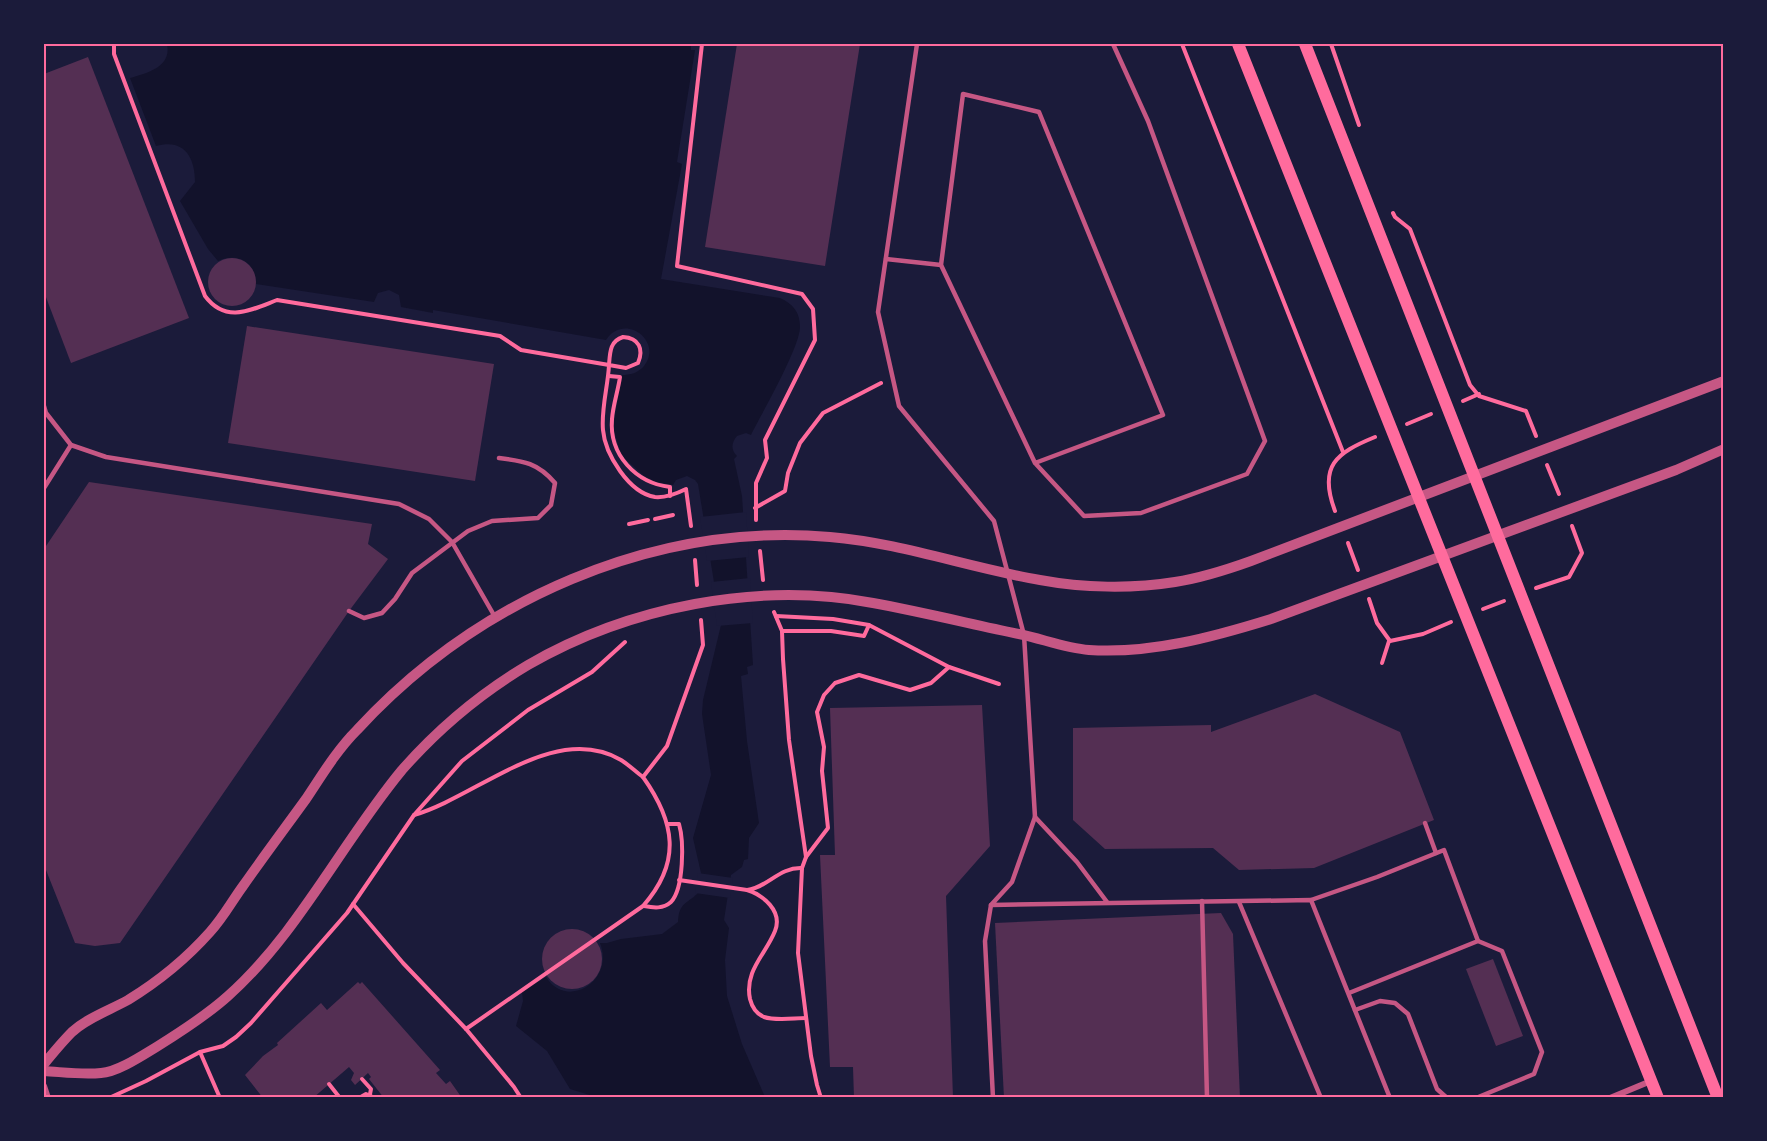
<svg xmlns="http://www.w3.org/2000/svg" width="1767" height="1141" font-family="'Archivo Narrow',sans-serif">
  <rect width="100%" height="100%" fill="#1b1b3a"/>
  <path fill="#12122b" d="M167,44H689L691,45V50H695L677,162L682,164L661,279L780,298C793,304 800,312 800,327C800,347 762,413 751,435L746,433L737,436C731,443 731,450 737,456L734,459L742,496L753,665L747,667L748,674L741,676L747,741L759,823L749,838L748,859L744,860L742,867L731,875L724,920L729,928L725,960L727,996L742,1044L765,1097H596L570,1089L547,1051L516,1026L523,1001L522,992L546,977C568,1011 615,980 600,943H607L621,939L662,934L678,922C679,901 688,904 699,892L701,873L693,838L711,775L702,714L703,700L721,625L698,484L695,480L687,476L676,480L673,485L656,482L644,476L621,455L613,427L622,375C630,375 638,373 644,366C664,341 624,312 606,340L433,310V313L401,307L399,295L389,290L378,293L374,302L256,284C256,262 237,252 218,261L208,249L180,201L195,182C195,157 184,138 156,146L130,78C147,73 172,67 167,44Z"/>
  <g fill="#1b1b3a">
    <polygon points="746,512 749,557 707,561 700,517"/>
    <polygon points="750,578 753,623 717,626 711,582"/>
    <polygon points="698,873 733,878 730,898 695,893"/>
  </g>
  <g fill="#542f53">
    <polygon points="737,44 860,44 825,266 705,247"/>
    <polygon points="88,57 189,318 71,363 44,292 44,74"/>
    <circle cx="232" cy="282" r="24"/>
    <polygon points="247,326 494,364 475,481 228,443"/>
    <polygon points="89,482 372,524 368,544 388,559 349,611 120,943 95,946 75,943 44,865 44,549"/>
    <polygon points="1315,694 1400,732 1434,820 1314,868 1239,870 1213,848 1105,849 1073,820 1073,728 1211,725 1211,732"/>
    <polygon points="982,705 990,846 946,896 953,1098 854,1098 853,1067 830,1067 820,855 835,855 830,708"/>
    <polygon points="1221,913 1233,934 1240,1098 1004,1098 995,923"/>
    <circle cx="572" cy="959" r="30"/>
    <polygon points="1493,959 1523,1036 1496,1046 1466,969"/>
    <polygon points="358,982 360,984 362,982 440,1070 436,1073 446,1084 450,1081 462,1098 384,1098 369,1079 371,1077 368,1073 355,1085 351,1080 354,1073 349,1067 313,1098 263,1098 245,1075 263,1056 278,1045 277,1043 321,1003 327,1010"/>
  </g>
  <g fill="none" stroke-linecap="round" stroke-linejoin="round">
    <g stroke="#ff6b9d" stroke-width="4">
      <path d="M114,44V54L205,296C226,324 251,310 277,300L500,336L521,350L609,365C608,386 601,409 603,430C605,454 629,493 655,497C666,498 676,494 686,489L691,526"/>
      <polyline points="702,44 677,266 802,294 813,309 815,340 765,440 767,458 756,483 756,520"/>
      <polyline points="1182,44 1343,452"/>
      <polyline points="1331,44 1359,125"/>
      <polyline points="1393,213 1395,217 1410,229 1470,385 1479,396 1526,411 1536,436"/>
      <path d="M623,337C639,338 644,349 638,363L626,368L609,365C610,352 610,341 623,337Z"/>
      <path d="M609,376L620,377C618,391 613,405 612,419C609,455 636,483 670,487V496"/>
      <polyline points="1463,401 1479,394"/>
      <polyline points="1407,424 1431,414"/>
      <polyline points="1547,465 1559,494"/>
      <polyline points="755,508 785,491 788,473 800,443 823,413 881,383"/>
      <path d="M1335,511C1318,466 1336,453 1375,437"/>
      <polyline points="655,519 673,515"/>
      <polyline points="629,524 648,520"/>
      <polyline points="1348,543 1358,570"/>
      <polyline points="760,551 763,580"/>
      <polyline points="695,560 697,585"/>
      <polyline points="1536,588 1569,577 1582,553 1572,526"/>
      <polyline points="1369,599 1377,623 1390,641"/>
      <polyline points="1483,609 1504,601"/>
      <polyline points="774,612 782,631 783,659 789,740 806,857 802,868 798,953 811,1056 817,1085 821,1098"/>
      <polyline points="776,616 833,619 869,625 949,667 999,684"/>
      <polyline points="782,631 831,631 864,636 869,625"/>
      <polyline points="1390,641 1423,634 1451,622"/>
      <polyline points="1382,663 1389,641"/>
      <path d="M414,815C477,797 554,721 621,760C629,765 636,772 643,777"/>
      <polyline points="806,857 828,828 822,771 824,747 817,712 824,695 835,683 859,675 910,690 931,683 949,667"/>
      <path d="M802,868C779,867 767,888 747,890C763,895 783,911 775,931C766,954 744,971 750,999C752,1007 757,1014 764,1017C776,1021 794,1018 806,1018"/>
      <polyline points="679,880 747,890"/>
      <polyline points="353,904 403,963 466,1029 514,1087 521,1098"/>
      <path d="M644,906C654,908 663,909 671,902C684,888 684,841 679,824H668"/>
      <path d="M466,1029L643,906C682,862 675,822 643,777L667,746L703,645L701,620"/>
      <polyline points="200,1052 220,1098"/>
      <polyline points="362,1079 371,1089 370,1094"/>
      <polyline points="329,1084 340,1098"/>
      <polyline points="109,1098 146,1081 200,1052 223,1046 236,1037 251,1023 347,913 414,815 462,761 528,710 592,672 625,642"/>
      <polyline points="359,1098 366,1094 375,1098"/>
    </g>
    <g stroke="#c65784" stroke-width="4.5">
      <polyline points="917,44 878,312 899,406 994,521 1024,635 1035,817 1012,882 991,905 1311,900 1390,1098"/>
      <polyline points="886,259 941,265"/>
      <polyline points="44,406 46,413 71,445 106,457 399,504 429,519 452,542 495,617"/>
      <polyline points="1035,463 1163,415 1039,112 963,94 941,265 1035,463 1084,516 1141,513 1247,474 1265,441 1148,121 1113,44"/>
      <polyline points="44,488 71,445"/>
      <path d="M349,611L364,618L382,613L395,599L412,573L468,531L492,521L538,518L551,505L555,483C538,463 524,461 499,458"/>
      <polyline points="1035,817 1077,862 1107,902"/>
      <polyline points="1425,823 1436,853"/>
      <polyline points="1311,900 1377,877 1444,850 1478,941 1349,993"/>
      <polyline points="1202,901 1207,1098"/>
      <polyline points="1239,902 1321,1098"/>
      <polyline points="991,905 985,941 993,1098"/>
      <polyline points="1355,1010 1380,1001 1395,1003 1408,1014 1437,1089 1447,1098"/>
      <polyline points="1476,1098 1534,1074 1542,1052 1502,951 1478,941"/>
    </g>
    <g stroke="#c65784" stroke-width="6">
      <polyline points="44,1086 48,1098"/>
      <polyline points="1610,1098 1651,1081"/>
    </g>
    <g stroke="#c65784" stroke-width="10">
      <path d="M44,1064C53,1053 62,1042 72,1032C87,1018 110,1010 128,1000C159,981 186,959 210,932C223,918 232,901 243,886C264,856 285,828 306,799C322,775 337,750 357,730C477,600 652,522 830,537C902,543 969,568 1040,580C1083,588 1132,589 1175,582C1201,578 1226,570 1251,561L1724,381"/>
      <path d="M44,1071C62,1072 82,1075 101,1073C118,1072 143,1055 158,1046C182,1031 207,1015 228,996C297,935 343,841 402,770C438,729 481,693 528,665C628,607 758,581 873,603C922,612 971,624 1019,634C1043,639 1065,648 1089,650C1151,654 1213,637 1271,619L1676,470L1724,449"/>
    </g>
    <g stroke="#ff6b9d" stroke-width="12">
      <polyline points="1238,44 1658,1098"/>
      <polyline points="1305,44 1718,1098"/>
    </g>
  </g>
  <rect width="1767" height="1141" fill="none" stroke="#1b1b3a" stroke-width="90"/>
  <rect x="45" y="45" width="1677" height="1051" fill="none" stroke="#ff6b9d" stroke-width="2"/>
</svg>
